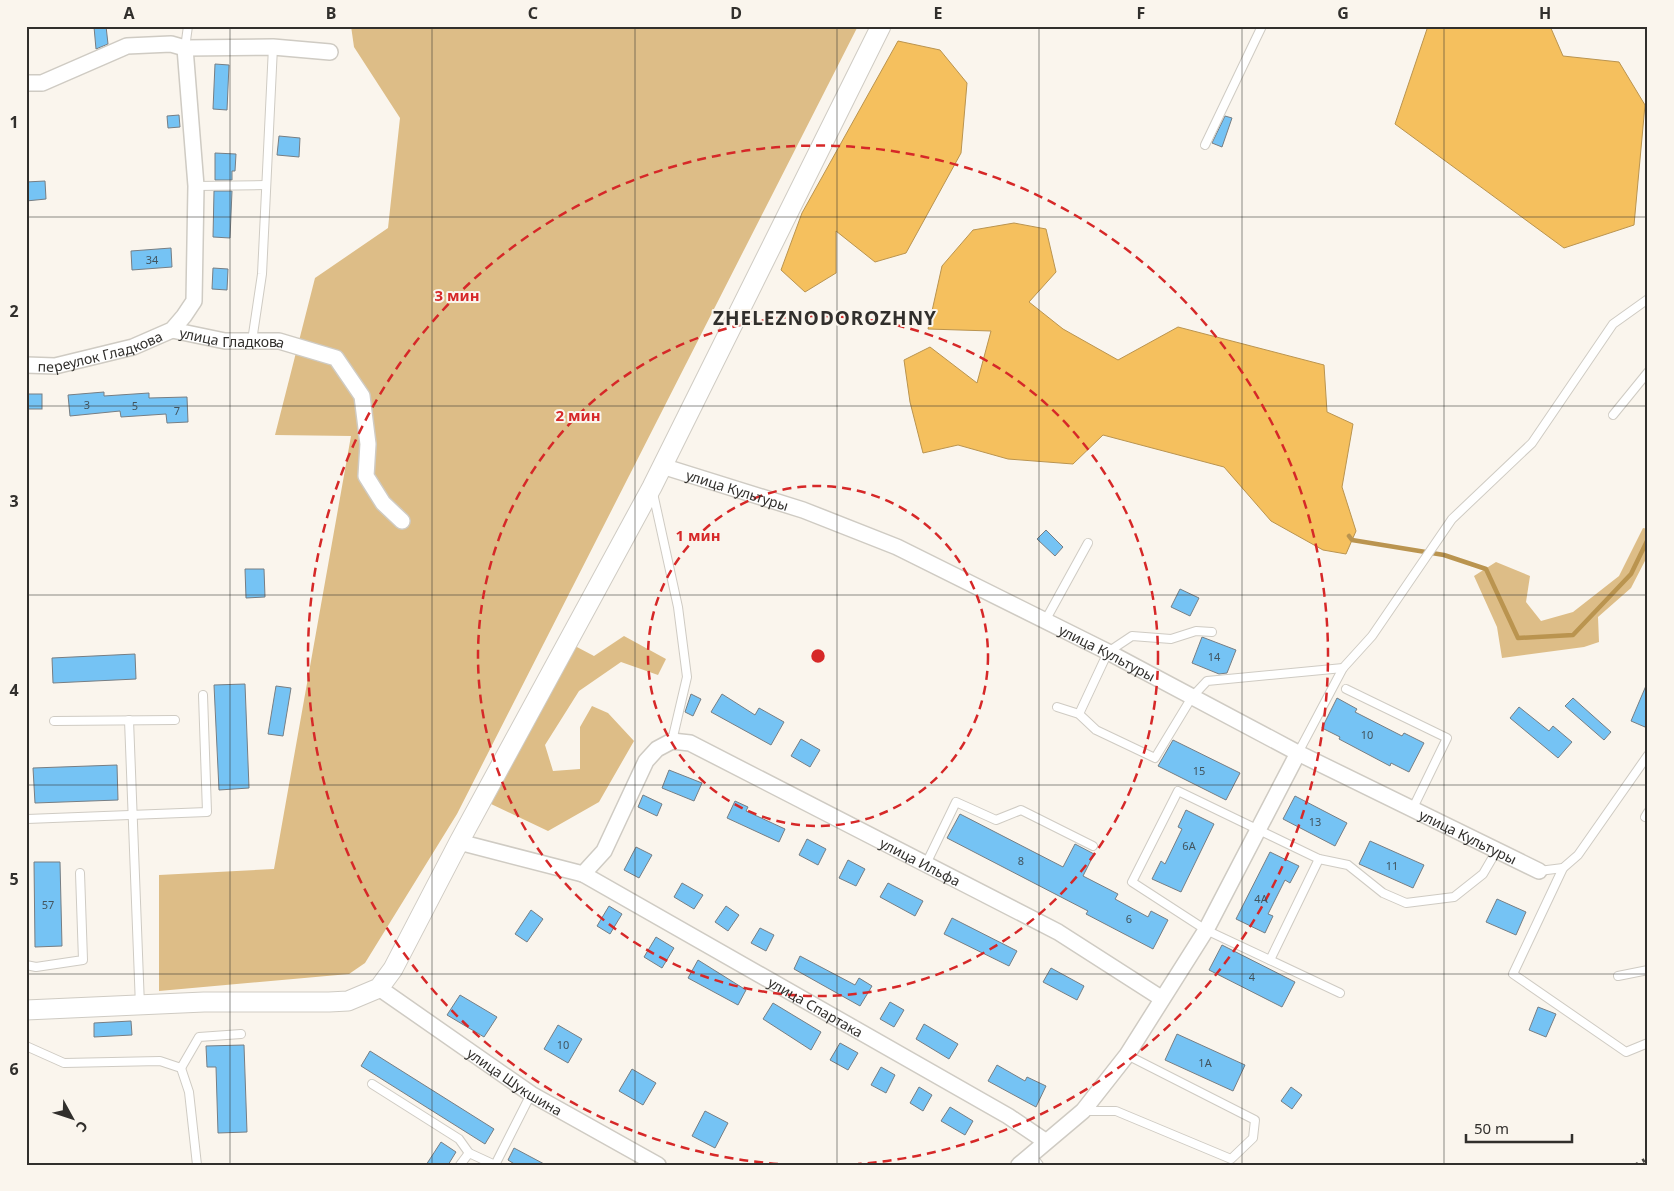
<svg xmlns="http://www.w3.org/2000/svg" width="1674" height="1191" font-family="'Noto Sans',sans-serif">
  <rect width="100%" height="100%" fill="#faf5ed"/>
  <g fill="#ddbd87">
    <polygon points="351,26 858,26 457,814 365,963 349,974 159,991 159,875 274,869 351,436 275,435 315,278 388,228 400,118 354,47"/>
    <polygon points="1643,528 1648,529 1648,555 1631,588 1598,617 1599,642 1584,647 1502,658 1497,627 1474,576 1496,562 1530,576 1526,602 1541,621 1573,612 1619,576"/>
    <polygon points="624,636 666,659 658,675 621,662 579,691 545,745 553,771 580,769 580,727 592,706 608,713 634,741 599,802 548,831 491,804 575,646 594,656"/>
  </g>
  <g fill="#f5c05e" stroke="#ba944f">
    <polygon points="1428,26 1550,26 1563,56 1619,62 1645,105 1634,225 1564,248 1395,124"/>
    <polygon points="898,41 940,50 967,83 961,153 906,253 875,262 836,231 836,273 805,292 781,270 802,213"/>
    <polygon points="1014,223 1046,229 1056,272 1029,302 1063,329 1118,360 1178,327 1324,365 1327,412 1353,424 1342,487 1356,531 1346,554 1323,550 1271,521 1224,467 1103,435 1073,464 1008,459 958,445 923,453 910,402 904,360 930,347 977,383 991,331 928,329 942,266 973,230"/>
  </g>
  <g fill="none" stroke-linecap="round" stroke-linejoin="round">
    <polyline stroke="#ba944f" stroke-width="4.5" points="1349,536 1352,540 1444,555 1486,569 1518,638 1573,635 1631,574 1648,539"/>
  </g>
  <g fill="#75c3f4" stroke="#777e83">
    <polygon points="106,26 108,44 96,49 94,27"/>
    <polygon points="215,64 229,65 227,110 213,109"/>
    <polygon points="179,115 180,127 168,128 167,116"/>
    <polygon points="1225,116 1232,118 1222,147 1212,143"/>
    <polygon points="279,136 300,138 299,157 277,155"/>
    <polygon points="215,153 236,154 235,171 232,171 232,180 215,180"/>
    <polygon points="45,181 46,199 26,201 26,182"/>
    <polygon points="214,191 232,191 230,238 213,237"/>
    <polygon points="171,248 172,267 132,270 131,251"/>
    <polygon points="213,268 228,269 227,290 212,289"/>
    <polygon points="104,392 104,396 149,393 149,398 187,397 188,422 167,423 166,414 121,417 120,411 70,416 68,395"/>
    <rect x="26" y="394" width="16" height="15"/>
    <polygon points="1046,530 1063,547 1055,556 1037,539"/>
    <polygon points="245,569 264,569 265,597 246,598"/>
    <polygon points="1180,589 1199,598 1190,616 1171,607"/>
    <polygon points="1202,637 1236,650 1227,673 1219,674 1192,663"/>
    <polygon points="135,654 136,679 53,683 52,658"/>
    <polygon points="1648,681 1648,721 1645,727 1631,721"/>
    <polygon points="245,684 249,788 219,790 214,685"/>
    <polygon points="276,686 291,688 283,736 268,734"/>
    <polygon points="691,694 701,699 693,716 685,712"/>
    <polygon points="722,694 755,715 759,708 784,722 771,745 711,712"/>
    <polygon points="1337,698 1357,709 1355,712 1402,736 1404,733 1424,743 1409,772 1391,763 1390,766 1339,739 1340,737 1322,728"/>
    <polygon points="1573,698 1611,732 1604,740 1565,706"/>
    <polygon points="1519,707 1549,731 1553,726 1572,742 1558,758 1510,718"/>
    <polygon points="801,739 820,750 810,767 791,756"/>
    <polygon points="1173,740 1240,773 1226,800 1158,766"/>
    <polygon points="117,765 118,800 35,803 33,768"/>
    <polygon points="669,770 702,783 694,801 662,788"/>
    <polygon points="643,795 662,804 657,816 638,807"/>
    <polygon points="1295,796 1347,823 1335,846 1283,819"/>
    <polygon points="735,801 748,807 746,811 785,829 779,842 727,818"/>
    <polygon points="1186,810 1214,824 1181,892 1152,879 1161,861 1165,864 1182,829 1178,827"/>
    <polygon points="960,814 1063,867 1075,844 1094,854 1083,876 1118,894 1115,899 1148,917 1151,911 1168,920 1153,949 1086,914 1088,911 947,838"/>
    <polygon points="807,839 826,849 818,865 799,855"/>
    <polygon points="1370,841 1424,865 1413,888 1359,864"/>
    <polygon points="636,847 652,855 639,878 624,870"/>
    <polygon points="1270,852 1299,866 1290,883 1285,880 1268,914 1273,916 1265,933 1236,919"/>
    <polygon points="848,860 865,869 856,886 839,878"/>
    <polygon points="34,862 60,862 62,946 35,947"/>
    <polygon points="682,883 703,895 694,909 674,897"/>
    <polygon points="888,883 923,901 915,916 880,897"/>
    <polygon points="1497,899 1526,912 1516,935 1486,922"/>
    <polygon points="609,906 622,914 610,934 597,926"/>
    <polygon points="726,906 739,915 728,931 715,922"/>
    <polygon points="531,910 543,919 527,942 515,934"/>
    <polygon points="952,918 1017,951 1009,966 944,934"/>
    <polygon points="760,928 774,935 766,951 751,943"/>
    <polygon points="656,937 674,948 662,968 644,957"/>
    <polygon points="1222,945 1295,982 1282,1007 1209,970"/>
    <polygon points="800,956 855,985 859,978 872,986 860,1006 794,969"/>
    <polygon points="698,960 746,990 738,1005 688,978"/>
    <polygon points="1051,968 1084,986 1077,1000 1043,982"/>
    <polygon points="460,995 497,1017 484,1037 447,1015"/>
    <polygon points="890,1002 904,1010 894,1027 880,1019"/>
    <polygon points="773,1003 821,1032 811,1050 763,1019"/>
    <polygon points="1538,1007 1556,1014 1546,1037 1529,1030"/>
    <polygon points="131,1021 132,1035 94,1037 94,1023"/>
    <polygon points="924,1024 958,1044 949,1059 916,1039"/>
    <polygon points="558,1025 582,1039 568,1063 544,1049"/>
    <polygon points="1177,1034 1245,1065 1233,1091 1165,1060"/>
    <polygon points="840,1043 858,1053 848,1070 830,1060"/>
    <polygon points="244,1045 247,1132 218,1133 216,1067 207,1067 206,1046"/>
    <polygon points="370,1051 494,1129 485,1144 361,1066"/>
    <polygon points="997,1065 1025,1081 1027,1077 1046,1086 1036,1107 988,1081"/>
    <polygon points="881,1067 895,1075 886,1093 871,1085"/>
    <polygon points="632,1069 656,1083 643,1105 619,1091"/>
    <polygon points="919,1087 932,1095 923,1111 910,1103"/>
    <polygon points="1291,1087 1302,1095 1292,1109 1281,1101"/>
    <polygon points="950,1107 973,1121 965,1135 941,1121"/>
    <polygon points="705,1111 728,1123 715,1148 692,1136"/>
    <polygon points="441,1142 456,1152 448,1165 426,1165"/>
    <polygon points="514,1148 546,1165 516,1165 508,1160"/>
  </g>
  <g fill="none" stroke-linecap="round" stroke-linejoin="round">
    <defs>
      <g id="service">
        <polyline points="185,48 188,26"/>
        <polyline points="1205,145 1262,26"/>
        <polyline points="196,186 266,185"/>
        <polyline points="252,341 262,274 273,47"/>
        <polyline points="1613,415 1648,372"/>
        <polyline points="653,493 678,607 687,677 672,741"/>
        <polyline points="1045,621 1088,543"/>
        <polyline points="1346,689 1447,738 1412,810"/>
        <polyline points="1057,707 1079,714 1096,730 1155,758 1192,697 1207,681 1343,668"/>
        <polyline points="1079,714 1108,652 1132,636 1171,639 1196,631 1212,632"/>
        <polyline points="129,720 140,1006"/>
        <polyline points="54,721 175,720"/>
        <polyline points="1298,753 1343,668 1372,636 1452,519 1532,443 1613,324 1648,299"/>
        <polyline points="1645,817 1648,812"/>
        <polyline points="27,819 207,812 203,695"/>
        <polyline points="926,864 956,802 996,820 1021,810 1093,846"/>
        <polyline points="1563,868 1513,974 1626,1052 1648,1043"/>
        <polyline points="1539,871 1563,868 1578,855 1648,755"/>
        <polyline points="1270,960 1319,859"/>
        <polyline points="26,965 36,967 83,960 80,873"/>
        <polyline points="1618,976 1648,970"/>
        <polyline points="1340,993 1206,930 1132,882 1178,791 1319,859 1348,865 1383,893 1406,903 1454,897 1483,874 1497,850"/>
        <polyline points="26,1046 64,1063 160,1061 181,1068 189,1092 197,1165"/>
        <polyline points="181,1068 199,1037 241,1034"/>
        <polyline points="372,1084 459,1139 469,1153"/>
        <polyline points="1083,1111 1116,1111 1231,1159 1253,1138 1255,1120 1127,1055"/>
        <polyline points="1031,1154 1039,1165"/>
        <polyline points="460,1165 469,1153 495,1165"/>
        <polyline points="495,1165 531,1094"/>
      </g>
      <g id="minor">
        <polyline points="26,83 42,83 127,46 171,44 185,48 273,47 330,52"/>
        <path id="s1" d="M172,330L225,341H279L336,358L362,396L368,444L366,476L383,503L402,521"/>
        <path id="s2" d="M26,365L55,366L133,347L172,330L184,316L194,301L196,186L185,48"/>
        <path id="s3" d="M662,466L803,510L897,547L1108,652L1298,753L1539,871"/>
        <path id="s4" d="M459,842L583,874L604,851L646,761L657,749L672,741L690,743L1058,932L1161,998"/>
        <path id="s5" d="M583,874L1008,1116L1045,1141"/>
        <path id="s6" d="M379,988L531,1094L658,1165"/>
        <polyline points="1019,1165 1083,1111 1127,1055 1206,930 1298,753"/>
      </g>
      <polyline id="tertiary" points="26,1010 204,1002 329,1002 348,1001 379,988 393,969 459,842 652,487 881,26"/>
    </defs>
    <use href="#service" stroke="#cfcbc3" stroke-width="10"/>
    <use href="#minor" stroke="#cfcbc3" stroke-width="18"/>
    <use href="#tertiary" stroke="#cfcbc3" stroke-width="21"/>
    <use href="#service" stroke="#fff" stroke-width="8"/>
    <use href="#minor" stroke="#fff" stroke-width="15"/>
    <use href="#tertiary" stroke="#fff" stroke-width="19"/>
    <polyline stroke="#4c4a46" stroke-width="4" stroke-dasharray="2.5 5" stroke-linecap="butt" points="1636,1165 1648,1158"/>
  </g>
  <path fill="none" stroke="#312f2c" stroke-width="1" stroke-opacity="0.55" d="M230,26V1165M432,26V1165M635,26V1165M837,26V1165M1039,26V1165M1242,26V1165M1444,26V1165M26,217H1648M26,406H1648M26,595H1648M26,785H1648M26,974H1648"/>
  <g fill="none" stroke="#d62828" stroke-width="2.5" stroke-dasharray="9 6">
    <circle cx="818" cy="656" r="170"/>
    <circle cx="818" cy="656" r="340"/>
    <path d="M778 1164A510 510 0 1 1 858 1164"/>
  </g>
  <g text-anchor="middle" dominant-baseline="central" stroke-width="4" stroke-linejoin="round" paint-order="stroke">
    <g font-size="11" fill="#42545e">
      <text x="152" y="259">34</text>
      <text x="87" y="404">3</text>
      <text x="135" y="405">5</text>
      <text x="177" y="410">7</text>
      <text x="1214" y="656">14</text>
      <text x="1367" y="734">10</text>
      <text x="1199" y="770">15</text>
      <text x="1315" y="821">13</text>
      <text x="1189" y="845">6А</text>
      <text x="1021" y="860">8</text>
      <text x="1392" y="865">11</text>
      <text x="1261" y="898">4А</text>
      <text x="48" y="904">57</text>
      <text x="1129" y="918">6</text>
      <text x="1252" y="976">4</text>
      <text x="563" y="1044">10</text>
      <text x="1205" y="1062">1А</text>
    </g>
    <g font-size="14" fill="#312f2c" stroke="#faf5ed">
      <text stroke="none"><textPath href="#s1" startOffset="61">улица Гладкова</textPath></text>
      <text stroke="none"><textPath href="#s2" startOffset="76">переулок Гладкова</textPath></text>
      <text stroke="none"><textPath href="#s3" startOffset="79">улица Культуры</textPath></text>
      <text stroke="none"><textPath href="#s3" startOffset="484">улица Культуры</textPath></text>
      <text stroke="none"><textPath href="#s3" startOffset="889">улица Культуры</textPath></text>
      <text stroke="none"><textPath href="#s4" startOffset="569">улица Ильфа</textPath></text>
      <text stroke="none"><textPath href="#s5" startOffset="268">улица Спартака</textPath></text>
      <text stroke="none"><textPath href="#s6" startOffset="165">улица Шукшина</textPath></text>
    </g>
    <g font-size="19" font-weight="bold" letter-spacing="1" fill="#312f2c" stroke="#faf5ed">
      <text x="825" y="318">ZHELEZNODOROZHNY</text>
    </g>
  </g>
  <circle cx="818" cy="656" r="8" fill="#d62828" stroke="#faf5ed" stroke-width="2.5"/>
  <g font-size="15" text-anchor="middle" font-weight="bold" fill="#d62828" stroke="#faf5ed" stroke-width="4" stroke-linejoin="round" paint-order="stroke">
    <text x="457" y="301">3 мин</text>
    <text x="578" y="421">2 мин</text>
    <text x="698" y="541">1 мин</text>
  </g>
  <rect width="1674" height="1191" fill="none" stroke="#faf5ed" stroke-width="55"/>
  <g transform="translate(72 1118) rotate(130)" stroke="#faf5ed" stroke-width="4" paint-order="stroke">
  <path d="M0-4L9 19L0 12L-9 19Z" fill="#312f2c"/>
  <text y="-8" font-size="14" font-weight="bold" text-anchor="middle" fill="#312f2c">С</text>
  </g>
  <path d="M1466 1134v8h106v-8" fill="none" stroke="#312f2c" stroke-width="2.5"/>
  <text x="1474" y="1134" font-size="15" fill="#312f2c" stroke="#faf5ed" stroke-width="4" paint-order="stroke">50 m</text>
  <rect x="28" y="28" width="1618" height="1136" fill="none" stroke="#312f2c" stroke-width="2"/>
  <g font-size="16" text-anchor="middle" font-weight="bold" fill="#312f2c">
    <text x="129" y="19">A</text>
    <text x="331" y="19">B</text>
    <text x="533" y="19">C</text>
    <text x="736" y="19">D</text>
    <text x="938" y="19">E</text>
    <text x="1141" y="19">F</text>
    <text x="1343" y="19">G</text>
    <text x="1545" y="19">H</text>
    <text x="14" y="128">1</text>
    <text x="14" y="317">2</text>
    <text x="14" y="507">3</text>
    <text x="14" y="696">4</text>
    <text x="14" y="885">5</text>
    <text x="14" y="1075">6</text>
  </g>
</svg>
